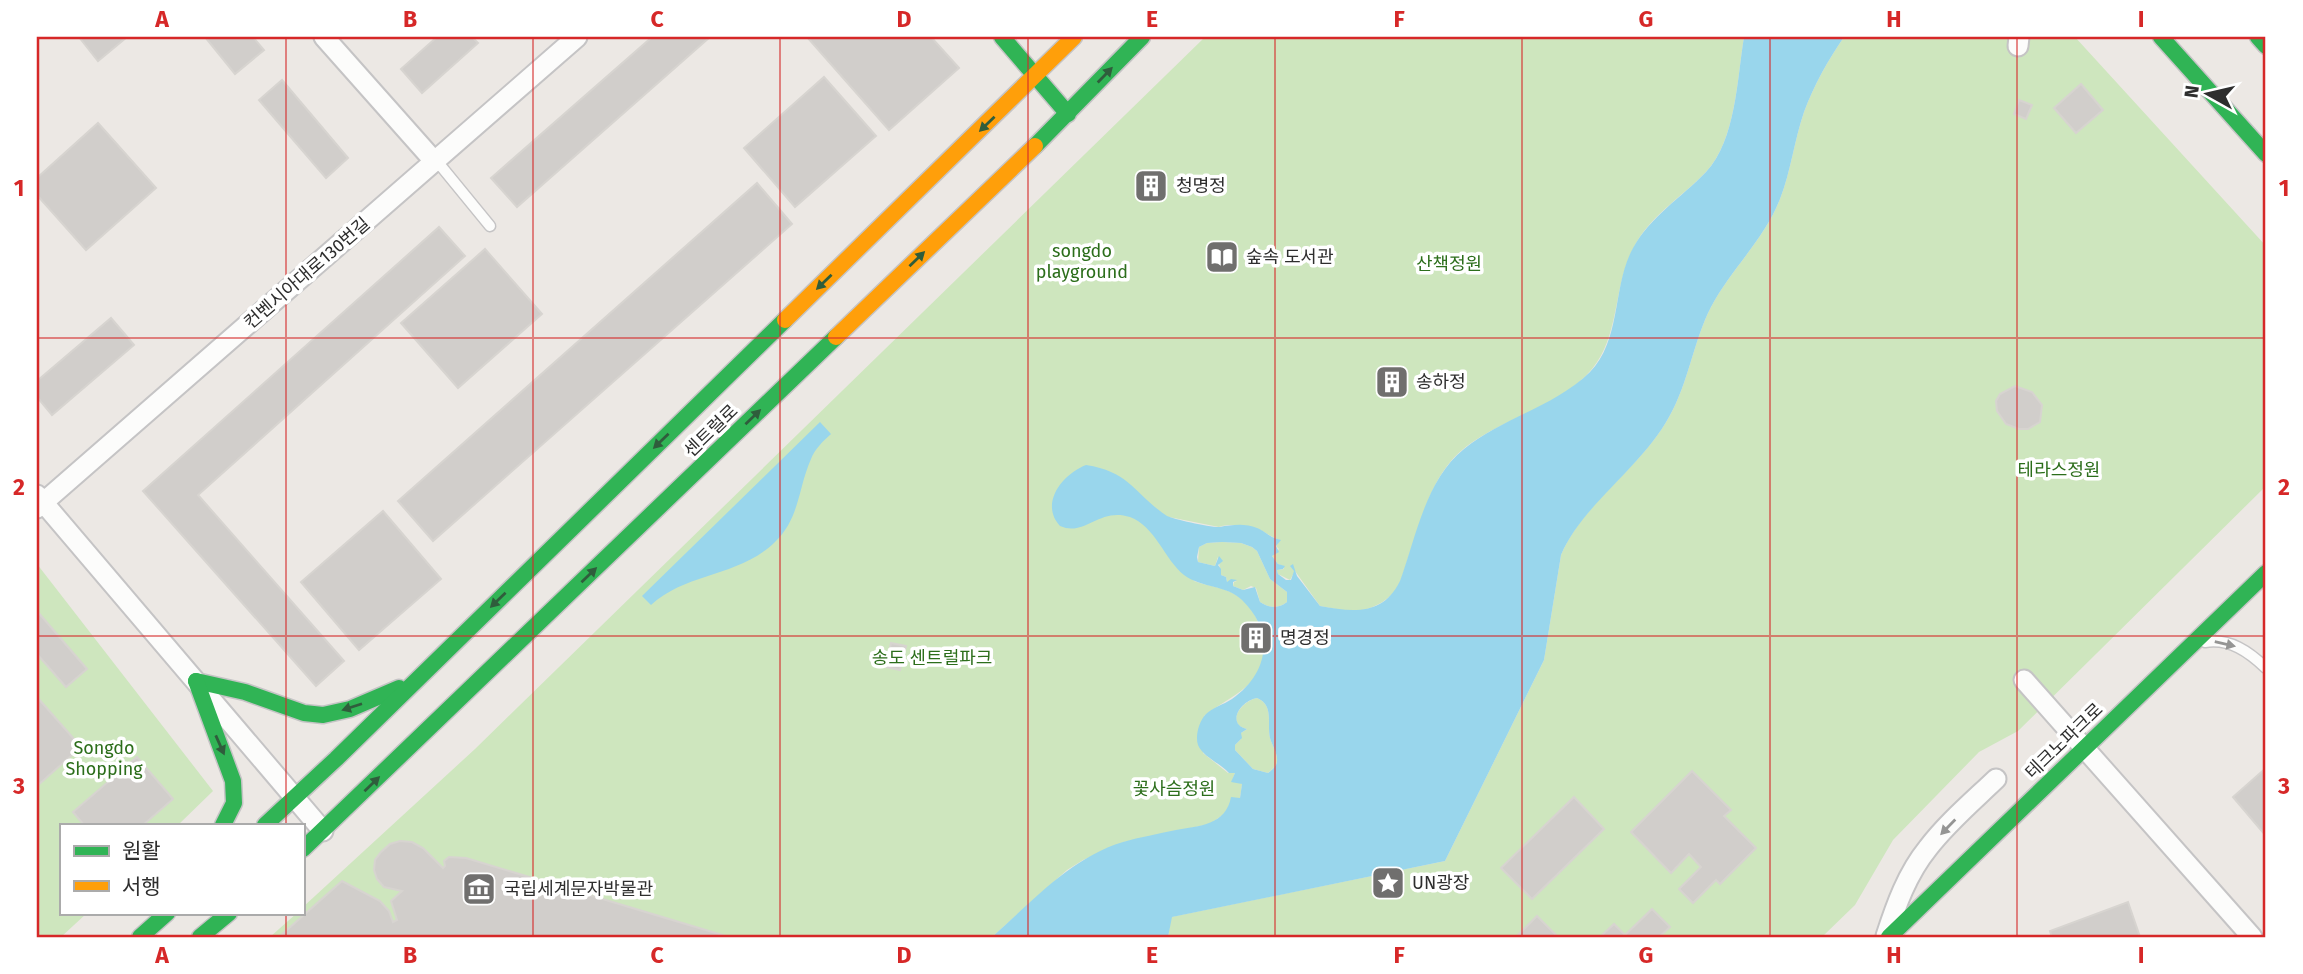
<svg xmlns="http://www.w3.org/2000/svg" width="2303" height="974" font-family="'Fira Sans','Noto Sans KR',sans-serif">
  <rect width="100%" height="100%" fill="#ece8e4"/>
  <g fill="#cee6be">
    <path d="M1205,37H1744C1737,79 1736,141 1705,173C1681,198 1649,216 1633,249C1613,287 1620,335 1592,369C1558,411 1487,420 1451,461C1428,488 1420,525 1408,558C1405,568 1402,579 1397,588C1390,599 1375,608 1362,610C1349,613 1333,608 1320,606L1295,571L1290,580L1278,574L1277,570L1284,569L1283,566L1278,564L1272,556L1279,549L1276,546L1280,540C1272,538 1267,533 1260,530C1249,526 1229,523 1219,527L1169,517L1194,581C1207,586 1224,587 1236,595C1262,611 1275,657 1252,681C1238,696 1220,703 1204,716L1203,753L1228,773H1235L1233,778L1242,784L1240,798L1230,805L1224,814L1210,824L1124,842L1083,860L1067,870L992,937H270L297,913H303V907L475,749Z"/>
    <path d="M1844,37H2075L2266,246V486L2018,731L1979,752L1893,840L1855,905L1822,937H1168L1171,917L1445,861L1544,660L1561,555C1584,501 1641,468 1669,417C1689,382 1693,342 1711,307C1731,269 1764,240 1780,199C1791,171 1794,141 1804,112C1814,85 1828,60 1844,37Z"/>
    <path d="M1222,542L1241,543L1252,547L1257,551L1270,579L1287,592V602C1278,609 1269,608 1260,602L1256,588L1251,586L1243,590L1233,586L1234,582L1237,581L1227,582L1226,577L1221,575L1218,557L1215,566L1198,562L1199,547L1207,543Z"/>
    <polygon points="37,564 213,791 178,825 61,825 61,913 87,913 61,937 37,937"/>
    <path d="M1257,698C1274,705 1267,723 1270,738C1272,746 1280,756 1276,765C1274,768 1270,771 1268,773L1253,769L1235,750V745L1241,739V733L1247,729C1225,724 1241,701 1257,698Z"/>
  </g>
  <g fill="#99d6ec" fill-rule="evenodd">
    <path d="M1744,37H1844C1828,60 1814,85 1804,112C1794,141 1791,171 1780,199C1764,240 1731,269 1711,307C1693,342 1689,382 1669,417C1642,467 1582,505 1561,555L1544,660L1445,861L1172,917L1168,937H992C1032,902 1070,858 1123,842C1140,837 1158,834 1176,830C1199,826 1226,825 1231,797L1240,798L1242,784L1231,782L1235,773H1229C1220,763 1203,757 1198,745C1195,736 1199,722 1205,715C1213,707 1223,705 1232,699C1269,673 1275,632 1242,600C1227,585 1201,588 1184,575C1165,560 1155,526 1130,517C1099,507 1085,537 1060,526C1039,503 1063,474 1086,465C1131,472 1134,494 1167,516C1173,519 1212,528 1220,527C1231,525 1245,523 1257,528C1267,532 1268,537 1281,540L1276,546L1279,552L1272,556L1278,564L1285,566L1283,569L1277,570L1278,574L1286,580H1291L1294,571L1290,566L1293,564L1297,576L1320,606C1353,612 1383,616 1400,581C1416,537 1426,479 1464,449C1502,418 1554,407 1590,372C1622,339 1612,286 1633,248C1651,216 1681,198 1706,172C1736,140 1737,79 1744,37ZM1222,542L1241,543L1252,547L1257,551L1270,579L1287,592V602C1278,609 1269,608 1260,602L1255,587L1243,590L1233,586V582L1237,580L1231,579L1227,582L1226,577L1221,575V569L1218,565L1223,561L1219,556L1215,566L1198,562L1197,557L1199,547L1207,543ZM1257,698C1274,705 1267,723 1270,738C1272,746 1280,756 1276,765C1274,768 1271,771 1268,773L1253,769L1235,750V745L1242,738L1241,733L1247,729C1226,724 1240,701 1257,698Z"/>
    <path d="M820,422L831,434C823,441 815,449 811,459C798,488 800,518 775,542C739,577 687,572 651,605L642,596Z"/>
  </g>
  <g fill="#d1cecb" stroke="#d7d4d0" stroke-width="2">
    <polygon points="79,37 127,37 98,61"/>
    <polygon points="205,37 253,37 264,50 235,74"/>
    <polygon points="437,37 472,37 478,43 422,93 401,69"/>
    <polygon points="652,37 710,37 517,207 491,178"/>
    <polygon points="807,37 931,37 959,68 889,130"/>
    <polygon points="824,77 876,136 795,207 744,148"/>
    <polygon points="282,80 348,158 326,178 259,100"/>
    <polygon points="2081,84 2103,110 2076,133 2054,108"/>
    <polygon points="2019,100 2032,105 2026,119 2014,114"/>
    <polygon points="98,123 156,188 86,250 37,195 37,178"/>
    <polygon points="1148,177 1158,179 1161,188 1155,196 1144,194 1141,184"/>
    <polygon points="757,183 792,224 433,541 398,501"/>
    <polygon points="439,227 465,256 198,495 344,661 316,686 143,491"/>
    <polygon points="485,249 542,314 458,388 401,323"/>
    <polygon points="111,318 134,345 52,415 37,397 37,381"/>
    <polygon points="1395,373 1402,380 1397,390 1388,391 1382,383 1385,374"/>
    <polygon points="2015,386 2032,392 2042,405 2040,422 2028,429 2019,429 2006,424 1997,411 1996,401 2000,394"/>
    <polygon points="383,511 441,579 359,650 301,582"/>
    <polygon points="37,611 87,669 66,687 37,654"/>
    <polygon points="1262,630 1264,645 1251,647 1249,632"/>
    <polygon points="891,643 906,646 900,670 886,667"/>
    <polygon points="37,697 81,747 37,786"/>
    <polygon points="137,757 173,799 143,825 84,825 73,812"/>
    <polygon points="2266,768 2266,836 2233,797"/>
    <polygon points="1692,771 1731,810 1724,816 1756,848 1720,884 1716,880 1693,903 1679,889 1701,867 1689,854 1671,873 1631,832"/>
    <polygon points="1574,797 1604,829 1532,899 1501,868"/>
    <polygon points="400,841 412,842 423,848 443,868 445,866 444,861 449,857 466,858 729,937 279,937 342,881 380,901 389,911 393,922 397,920 391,901 402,891 384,887 377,879 374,870 375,860 381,852 390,844"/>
    <polygon points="2128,902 2140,937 2052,937 2050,931"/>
    <polygon points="1652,909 1670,927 1659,937 1600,937 1614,924 1625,935"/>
    <polygon points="1537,916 1558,937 1516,937"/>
  </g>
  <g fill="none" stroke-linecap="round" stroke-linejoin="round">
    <defs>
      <g id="lane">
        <polyline points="436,160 490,226"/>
        <path d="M2205,642C2230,638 2249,652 2266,668"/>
      </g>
      <g id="street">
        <polyline points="324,37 435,162"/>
        <polyline points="2018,46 2019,37"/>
        <polyline points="37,495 323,831"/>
        <polyline points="37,508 577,37"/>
        <polyline points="2024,680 2252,937"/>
        <path d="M1886,936C1896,905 1907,874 1928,848C1947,823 1973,801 1996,779"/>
      </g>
      <g id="fast">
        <polyline points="1002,37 1068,114"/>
        <polyline points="2161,37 2266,154"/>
        <polyline points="2258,37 2266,46"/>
        <polyline points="1035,146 1142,37"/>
        <polyline points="196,681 245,692 304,713 323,715 350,709 399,688"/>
        <polyline points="196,681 233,781 234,803 223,825"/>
        <polyline points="265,825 336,759 785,320"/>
        <polyline points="303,849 836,337"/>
        <polyline points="140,937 167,913"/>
        <polyline points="200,937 229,913"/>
        <polyline points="1889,937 2266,573"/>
      </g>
      <g id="slow">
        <polyline points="785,320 1074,37"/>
        <polyline points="836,337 1035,146"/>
      </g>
    </defs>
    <use href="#lane" stroke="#c5c4c5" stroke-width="13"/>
    <use href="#street" stroke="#c5c4c5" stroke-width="23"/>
    <use href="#fast" stroke="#c5c4c5" stroke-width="19"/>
    <use href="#slow" stroke="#c5c4c5" stroke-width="19"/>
    <use href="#lane" stroke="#fcfcfb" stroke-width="10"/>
    <use href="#street" stroke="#fcfcfb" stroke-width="19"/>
    <use href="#fast" stroke="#30b455" stroke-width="16"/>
    <use href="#slow" stroke="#ff9f0a" stroke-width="16"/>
  </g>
  <defs><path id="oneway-solid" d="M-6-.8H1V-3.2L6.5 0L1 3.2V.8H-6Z" transform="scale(1.75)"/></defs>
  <g fill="#2f5d3c">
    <use href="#oneway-solid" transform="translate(1105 75) rotate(-46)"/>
    <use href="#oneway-solid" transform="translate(987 124) rotate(136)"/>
    <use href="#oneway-solid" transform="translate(917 259) rotate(-44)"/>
    <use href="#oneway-solid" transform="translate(824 282) rotate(136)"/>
    <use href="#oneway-solid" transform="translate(753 417) rotate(-44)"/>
    <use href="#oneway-solid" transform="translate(661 441) rotate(136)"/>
    <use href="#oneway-solid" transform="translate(589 575) rotate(-44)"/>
    <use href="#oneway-solid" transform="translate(498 600) rotate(136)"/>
    <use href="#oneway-solid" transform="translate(352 707) rotate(162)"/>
    <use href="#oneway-solid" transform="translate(220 745) rotate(66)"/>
    <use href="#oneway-solid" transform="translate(372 784) rotate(-44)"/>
  </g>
  <g fill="#959594">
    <use href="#oneway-solid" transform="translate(2225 644) rotate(13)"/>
    <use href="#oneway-solid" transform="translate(1948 827) rotate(134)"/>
  </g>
  <path fill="none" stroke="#d62828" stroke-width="2" stroke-opacity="0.55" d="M286,37V825M533,37V937M780,37V937M1028,37V937M1275,37V937M1522,37V937M1770,37V937M2017,37V937M37,338H2266M37,636H2266M286,913V937"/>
  <defs>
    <symbol id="building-square" viewBox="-11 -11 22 22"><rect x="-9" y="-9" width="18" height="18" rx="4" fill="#706f6e" stroke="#fff"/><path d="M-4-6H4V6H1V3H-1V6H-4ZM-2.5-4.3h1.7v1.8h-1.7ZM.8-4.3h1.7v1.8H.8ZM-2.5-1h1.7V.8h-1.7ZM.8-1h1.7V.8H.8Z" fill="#fff"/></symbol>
    <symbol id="library-square" viewBox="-11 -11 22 22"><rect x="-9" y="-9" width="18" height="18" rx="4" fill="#706f6e" stroke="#fff"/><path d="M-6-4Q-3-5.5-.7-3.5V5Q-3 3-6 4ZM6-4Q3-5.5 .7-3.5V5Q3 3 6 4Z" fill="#fff"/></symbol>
    <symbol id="sight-square" viewBox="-11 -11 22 22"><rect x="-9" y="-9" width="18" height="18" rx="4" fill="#706f6e" stroke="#fff"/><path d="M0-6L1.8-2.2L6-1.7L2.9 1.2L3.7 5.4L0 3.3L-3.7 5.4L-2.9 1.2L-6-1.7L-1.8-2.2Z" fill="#fff"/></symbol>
    <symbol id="museum-square" viewBox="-11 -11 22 22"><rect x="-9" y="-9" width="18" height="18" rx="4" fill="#706f6e" stroke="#fff"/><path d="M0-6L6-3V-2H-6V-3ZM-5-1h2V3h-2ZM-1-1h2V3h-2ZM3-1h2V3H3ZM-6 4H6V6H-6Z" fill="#fff"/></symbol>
  </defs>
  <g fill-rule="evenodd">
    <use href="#building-square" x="1132" y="167" width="38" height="38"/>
    <use href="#library-square" x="1203" y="238" width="38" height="38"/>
    <use href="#building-square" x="1373" y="363" width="38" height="38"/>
    <use href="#building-square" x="1237" y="619" width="38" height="38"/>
    <use href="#sight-square" x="1369" y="864" width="38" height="38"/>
    <use href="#museum-square" x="460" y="870" width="38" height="38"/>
  </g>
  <g text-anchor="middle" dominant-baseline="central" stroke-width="7" stroke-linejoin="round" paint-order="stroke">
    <g font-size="18" fill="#2e2e2e" stroke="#fff" text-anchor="start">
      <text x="1176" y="186">청명정</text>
      <text x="1246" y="257">숲속 도서관</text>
      <text x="1416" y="382">송하정</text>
      <text x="1280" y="638">명경정</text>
      <text x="1412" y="883">UN광장</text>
      <text x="504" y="889">국립세계문자박물관</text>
    </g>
    <g font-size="18" fill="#2c6e1b" stroke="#fff">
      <text x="1082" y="251">songdo<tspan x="1082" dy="21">playground</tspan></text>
      <text x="1449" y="264">산책정원</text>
      <text x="2059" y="470">테라스정원</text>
      <text x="932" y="658">송도 센트럴파크</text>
      <text x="104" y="748">Songdo<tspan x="104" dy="21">Shopping</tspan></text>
      <text x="1174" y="789">꽃사슴정원</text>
    </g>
    <g font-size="18" fill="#2e2e2e" stroke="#fff">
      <text transform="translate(307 273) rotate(-41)">컨벤시아대로130번길</text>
      <text transform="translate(711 431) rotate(-44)">센트럴로</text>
      <text transform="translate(2064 741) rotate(-44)">테크노파크로</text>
    </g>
  </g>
  <rect width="2303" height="974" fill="none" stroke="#ffffff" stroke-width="77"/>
  <rect x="60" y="824" width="245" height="91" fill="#ffffff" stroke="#ababab" stroke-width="2"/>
  <rect x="74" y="846" width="35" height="10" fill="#30b455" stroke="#ababab" stroke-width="2"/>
  <text x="122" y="858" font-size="21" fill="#2e2e2e">원활</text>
  <rect x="74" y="881" width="35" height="10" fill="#ff9f0a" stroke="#ababab" stroke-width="2"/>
  <text x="122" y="894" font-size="21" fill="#2e2e2e">서행</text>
  <g transform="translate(2208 94) rotate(278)" stroke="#ffffff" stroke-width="5" paint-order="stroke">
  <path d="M0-5L12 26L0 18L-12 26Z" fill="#2e2e2e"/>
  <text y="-10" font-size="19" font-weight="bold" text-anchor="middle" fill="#2e2e2e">N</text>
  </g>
  <rect x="38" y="38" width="2226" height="898" fill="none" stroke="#d62828" stroke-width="2.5"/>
  <g font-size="23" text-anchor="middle" font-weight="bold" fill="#d62828">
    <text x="162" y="27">A</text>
    <text x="410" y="27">B</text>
    <text x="657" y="27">C</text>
    <text x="904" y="27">D</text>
    <text x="1152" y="27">E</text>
    <text x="1399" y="27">F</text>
    <text x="1646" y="27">G</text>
    <text x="1894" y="27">H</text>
    <text x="2141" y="27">I</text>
    <text x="19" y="196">1</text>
    <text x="2284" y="196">1</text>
    <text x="19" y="495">2</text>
    <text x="2284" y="495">2</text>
    <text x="19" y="794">3</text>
    <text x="2284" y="794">3</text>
    <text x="162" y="963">A</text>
    <text x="410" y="963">B</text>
    <text x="657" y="963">C</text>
    <text x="904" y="963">D</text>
    <text x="1152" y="963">E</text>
    <text x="1399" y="963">F</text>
    <text x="1646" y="963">G</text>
    <text x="1894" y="963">H</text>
    <text x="2141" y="963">I</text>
  </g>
</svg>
